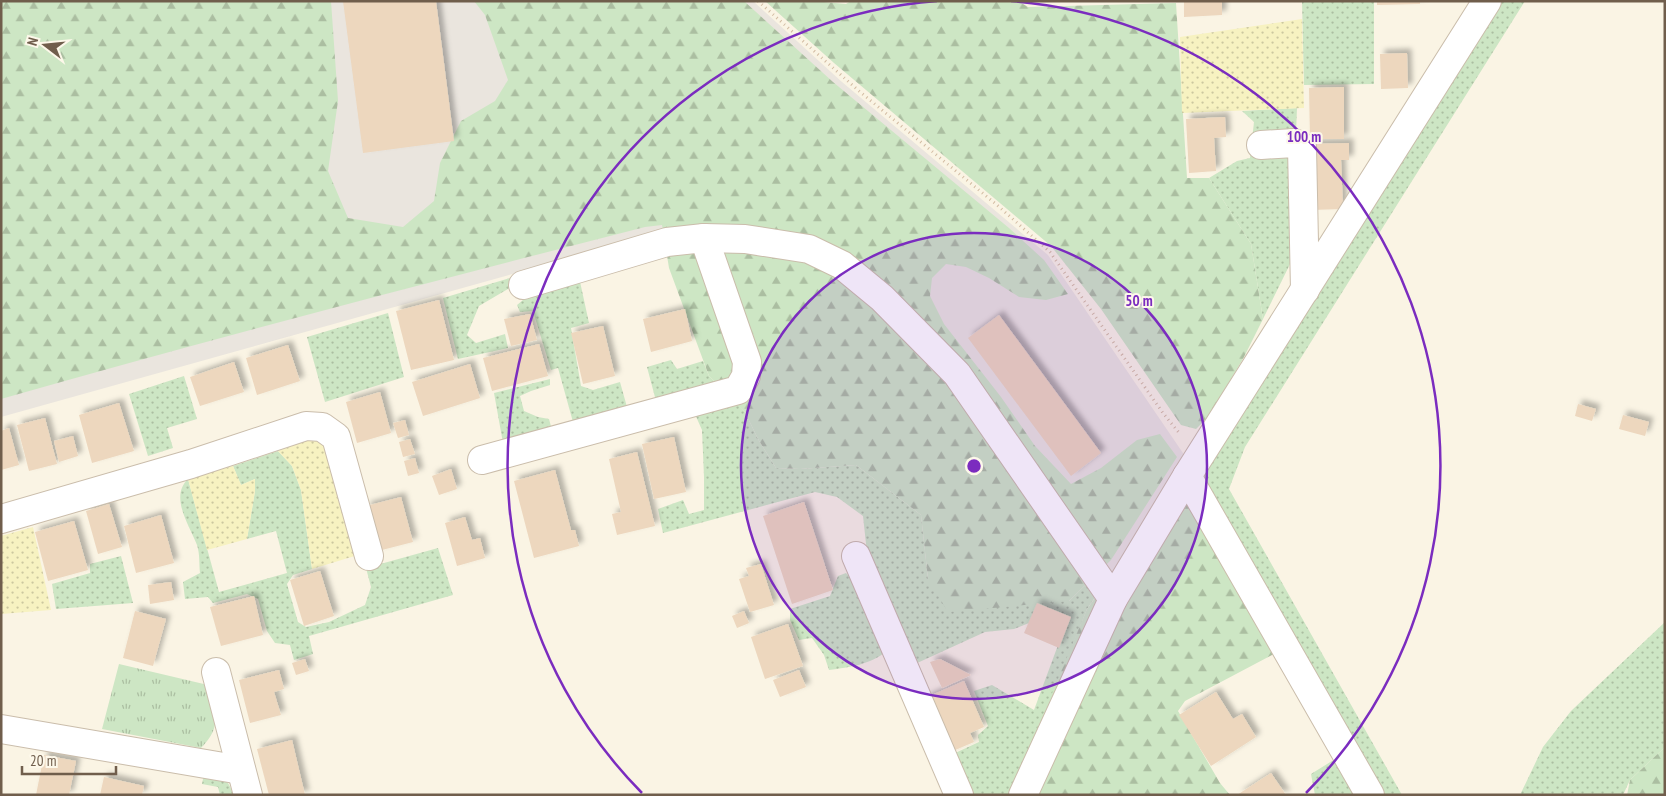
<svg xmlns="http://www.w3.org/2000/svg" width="1666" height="796" font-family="'PT Sans Narrow',sans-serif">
  <defs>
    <pattern id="grass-dots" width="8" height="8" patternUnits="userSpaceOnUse" patternTransform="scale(1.25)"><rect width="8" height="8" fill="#cde6c4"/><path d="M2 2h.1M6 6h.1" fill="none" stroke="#abbea1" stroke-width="1.8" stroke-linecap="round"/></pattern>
    <pattern id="forest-firs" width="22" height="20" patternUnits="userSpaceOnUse" patternTransform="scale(1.25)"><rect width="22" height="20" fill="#cde6c4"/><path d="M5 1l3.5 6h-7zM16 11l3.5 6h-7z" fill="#abbea1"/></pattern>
    <pattern id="sand-dots" width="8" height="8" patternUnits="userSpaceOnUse" patternTransform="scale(1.25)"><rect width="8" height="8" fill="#f7f2c1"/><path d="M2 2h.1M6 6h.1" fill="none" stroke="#ccc79f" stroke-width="1.8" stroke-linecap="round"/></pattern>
    <pattern id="park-tufts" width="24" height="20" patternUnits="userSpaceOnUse" patternTransform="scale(1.25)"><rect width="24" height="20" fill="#cde6c4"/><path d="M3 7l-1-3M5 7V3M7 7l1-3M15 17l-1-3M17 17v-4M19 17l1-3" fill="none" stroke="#abbea1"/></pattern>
    <filter id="shadow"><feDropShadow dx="4.5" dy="-4.5" stdDeviation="2.5" flood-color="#0004"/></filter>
  </defs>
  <rect width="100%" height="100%" fill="#faf4e4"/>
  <polygon fill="#eae5de" points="1,1 753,1 842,82 1048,255 1185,456 1110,577 684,226 1,417"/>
  <g fill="url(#grass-dots)">
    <polygon points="1302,1 1374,1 1374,84 1304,85"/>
    <polygon points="1498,1 1525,1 1245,447 1229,489 1402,795 1380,795 1199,476"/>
    <polygon points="1297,108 1291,262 1263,319 1251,244 1209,178 1237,161 1250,158 1254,122 1242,111"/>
    <polygon points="579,277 589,323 571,328 581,386 593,390 620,382 627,407 573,422 558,368 551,370 533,311 520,312 517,305 529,295"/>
    <polygon points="510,278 513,286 479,306 467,335 476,343 505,334 508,348 458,359 443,298"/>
    <polygon points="388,313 404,377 325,402 307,337"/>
    <polygon points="671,360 677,369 703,361 709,376 720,387 656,401 647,367"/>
    <polygon points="184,376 197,419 167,428 173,448 148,456 129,394"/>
    <polygon points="550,379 550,385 531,391 520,396 524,411 538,417 549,419 552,430 503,443 494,393"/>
    <polygon points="734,400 745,412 758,439 776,468 800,469 856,465 921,515 928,579 1069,601 1106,565 1112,573 1087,609 1023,769 1010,795 969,795 953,754 979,742 978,735 988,726 974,691 992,685 1034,710 1061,637 1034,621 1014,629 985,632 915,664 867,553 863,516 837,497 815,492 663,533 658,509 683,500 689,514 704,510 704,477 702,430 694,412"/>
    <path d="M278,451L292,466L301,490L312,569L293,575L287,584L298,622L306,627L329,622L365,605L371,587L366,568L438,548L453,595L309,636L313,654L294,660L290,645L275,643L267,631L258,599L247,594L213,603L208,597L185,599L183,582L200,573C199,564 200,554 197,545C190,526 169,497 188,479L219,592L287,573L276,531L247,539L255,491V479L241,485L233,466Z"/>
    <polygon points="121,556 133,603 56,609 52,584 90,573 90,564"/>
    <path d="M846,573L858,585L887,651C869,665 851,667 829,670L824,655L812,638L799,640L790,620V609L830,596L838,576Z"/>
    <polygon points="1665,622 1665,747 1630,780 1623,795 1520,795 1543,747 1571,711"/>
    <polygon points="1340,756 1361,795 1315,795 1311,774"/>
    <path d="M204,774C221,778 228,776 233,795H220L218,787L202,784Z"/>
  </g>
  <g fill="url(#forest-firs)">
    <path d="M1,1H331L338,101L328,171L348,218L403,227L434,201L440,163L461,121L495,101L508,80L485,15L474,1H744L833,82L1009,228L1044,260L1068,294L1046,300L1019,297L989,278L966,267L946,264L932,278L930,296L944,324L1001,397L1035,446L1071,484L1101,468L1137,440L1160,434L1177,457L1111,560L1069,601L948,612L928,579L921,515L856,465L800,469L776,468L758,439L745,412L709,376L669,268L662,225L645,227C430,282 215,338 1,399Z"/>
    <polygon points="765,1 813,1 846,4 851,1 1018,1 1028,7 1176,3 1187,178 1209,178 1251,244 1263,319 1244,357 1209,416 1196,429 1181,425 1101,309 1051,246 834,63"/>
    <polygon points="1174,490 1199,506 1274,654 1185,701 1178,711 1220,783 1230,795 1010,795 1023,769 1043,715 1087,609"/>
    <polygon points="1665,747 1665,795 1627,795 1630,780"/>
  </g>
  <g fill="url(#sand-dots)">
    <polygon points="1302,19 1304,108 1182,113 1180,37"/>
    <polygon points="309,440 322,442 329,448 358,555 312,569 301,490 292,466 278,451"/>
    <polygon points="233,466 241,485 255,479 255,491 247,539 207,550 188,479"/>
    <polygon points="33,527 51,610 1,614 1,536"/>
  </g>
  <path fill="url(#park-tufts)" d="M119,664L208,685C214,712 224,725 201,748L102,729Z"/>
  <g fill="#edd7be" filter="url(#shadow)">
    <polygon points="343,1 436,1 454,141 363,153"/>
    <polygon points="1184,1 1222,1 1222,15 1184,17"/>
    <polygon points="1377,1 1420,1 1420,4 1377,5"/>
    <polygon points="1407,53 1408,88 1381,89 1380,54"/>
    <polygon points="1344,87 1344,139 1310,139 1309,88"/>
    <polygon points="1225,117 1226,137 1214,138 1216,171 1189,173 1186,119"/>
    <polygon points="1349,143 1349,160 1341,160 1343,209 1310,210 1308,144"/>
    <polygon points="439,300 454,360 411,370 396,311"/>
    <polygon points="685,309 692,341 651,352 643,319"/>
    <polygon points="530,314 537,340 511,346 504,319"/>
    <polygon points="999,315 1101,453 1071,476 968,338"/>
    <polygon points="603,326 615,376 583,384 571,333"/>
    <polygon points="539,344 548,376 492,391 483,358"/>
    <polygon points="288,345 300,381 257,395 246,358"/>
    <polygon points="234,362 244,392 200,406 190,377"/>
    <polygon points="470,364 480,398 423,416 412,382"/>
    <polygon points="380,392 391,433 357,443 346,402"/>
    <polygon points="119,403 134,451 92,463 79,415"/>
    <polygon points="1578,404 1596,409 1592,421 1575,416"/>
    <polygon points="1623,415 1649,422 1645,436 1619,429"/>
    <polygon points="45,418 57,464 29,471 17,425"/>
    <polygon points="405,420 409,435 398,438 393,423"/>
    <polygon points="9,428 19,465 1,470 1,431"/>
    <polygon points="73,436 78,456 59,462 54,441"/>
    <polygon points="674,437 686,492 654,499 642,444"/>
    <polygon points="410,439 415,454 403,457 399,442"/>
    <polygon points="637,452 655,526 617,535 612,514 621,512 609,459"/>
    <polygon points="415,458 419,473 408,476 404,461"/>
    <polygon points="451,469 457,489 439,495 432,476"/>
    <polygon points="555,470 571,530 575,530 579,546 534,558 514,481"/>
    <polygon points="401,497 413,542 378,551 366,506"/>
    <polygon points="804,502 833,590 792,604 763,516"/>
    <polygon points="109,504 122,547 98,554 86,511"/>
    <polygon points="161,515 174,563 136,573 124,526"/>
    <polygon points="465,517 472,540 480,538 485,558 457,566 445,523"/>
    <polygon points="74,521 88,570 48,581 35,532"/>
    <polygon points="761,564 774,605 750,612 739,579 749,576 746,568"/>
    <polygon points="320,571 334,616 304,626 290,580"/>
    <polygon points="171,582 174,600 150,604 148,585"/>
    <polygon points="254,596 263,635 221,646 210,607"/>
    <polygon points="1037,603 1071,617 1059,648 1024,633"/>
    <polygon points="135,611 166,619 153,666 123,658"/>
    <polygon points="744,611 749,623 737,628 732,616"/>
    <polygon points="788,624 803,666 765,679 751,637"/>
    <polygon points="305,659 309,671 296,675 292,663"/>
    <polygon points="940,659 971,675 942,688 930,662"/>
    <polygon points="279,670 284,689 274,692 281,715 250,723 239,680"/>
    <polygon points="799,670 806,687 780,697 773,680"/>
    <polygon points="964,681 984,727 970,733 974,742 948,753 925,698"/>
    <polygon points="1216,692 1233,719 1242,714 1256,737 1211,766 1179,715"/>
    <polygon points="292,740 305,795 269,795 257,749"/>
    <polygon points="44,755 76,761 69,795 36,795"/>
    <polygon points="1271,773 1286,795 1237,795"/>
    <polygon points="104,777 144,786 142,795 100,795"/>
  </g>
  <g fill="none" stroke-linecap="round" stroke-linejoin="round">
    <defs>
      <g id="minor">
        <polyline points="1261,145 1294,143 1302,147 1305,290"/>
        <polyline points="523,285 667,242 704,238 745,239 809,249 842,265 882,298 957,374 1113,599"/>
        <polyline points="482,460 738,390 746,376 747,362 704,238"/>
        <polyline points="1187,476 1370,795"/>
        <polyline points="1,519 191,464 306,426 322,427 336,437 369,556"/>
        <polyline points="856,556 959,795"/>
        <polyline points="216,672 248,795"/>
        <polyline points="1,729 241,770"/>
        <polyline points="1023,795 1113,599 1187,476 1487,1"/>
      </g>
    </defs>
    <use href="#minor" stroke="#cabdab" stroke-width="30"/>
    <polyline stroke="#d2bba2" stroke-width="3" stroke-dasharray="1 4" stroke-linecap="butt" points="758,1 859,91 997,205 1050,252 1163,413 1180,434"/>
    <use href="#minor" stroke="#fff" stroke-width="28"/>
  </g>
  <circle cx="974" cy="466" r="233" fill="#7b2cbf" fill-opacity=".12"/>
  <g fill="none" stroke="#7b2cbf" stroke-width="2.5">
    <circle cx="974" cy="466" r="233"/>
    <path d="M642 793A466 466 0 0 1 937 1M1011 1A466 466 0 0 1 1306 793"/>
  </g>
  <circle cx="974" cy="466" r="8" fill="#7b2cbf" stroke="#fdf8ea" stroke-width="2.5"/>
  <g font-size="15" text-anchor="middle" font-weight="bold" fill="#7b2cbf" stroke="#fdf8ea" stroke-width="4" stroke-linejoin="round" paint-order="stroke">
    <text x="1304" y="142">100 m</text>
    <text x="1139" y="306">50 m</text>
  </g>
  <rect width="1666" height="796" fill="none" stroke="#705e4c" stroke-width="5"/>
  <g transform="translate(45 45) rotate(286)" stroke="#fdf8ea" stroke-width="4" paint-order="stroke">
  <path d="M0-4L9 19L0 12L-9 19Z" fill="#705e4c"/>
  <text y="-8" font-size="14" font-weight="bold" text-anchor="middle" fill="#705e4c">N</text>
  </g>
  <path d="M22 766v8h94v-8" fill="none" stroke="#705e4c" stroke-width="2.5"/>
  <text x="30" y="766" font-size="15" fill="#705e4c" stroke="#fdf8ea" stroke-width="4" paint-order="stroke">20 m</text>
</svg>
